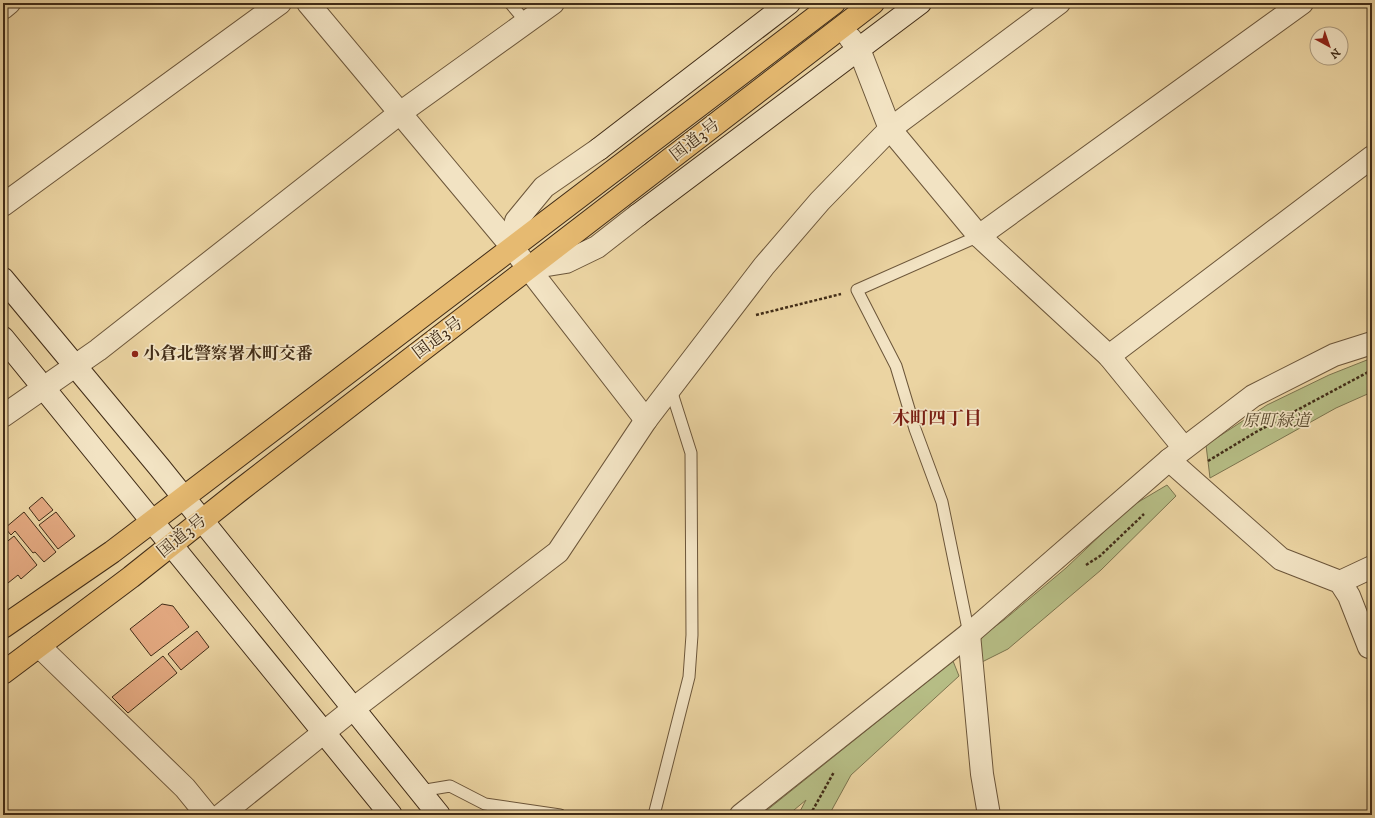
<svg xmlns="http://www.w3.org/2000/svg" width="1375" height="818" font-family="'IM FELL DW Pica','Noto Serif JP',serif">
  <rect width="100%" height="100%" fill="#ebd4a2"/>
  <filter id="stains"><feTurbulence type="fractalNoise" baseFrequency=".005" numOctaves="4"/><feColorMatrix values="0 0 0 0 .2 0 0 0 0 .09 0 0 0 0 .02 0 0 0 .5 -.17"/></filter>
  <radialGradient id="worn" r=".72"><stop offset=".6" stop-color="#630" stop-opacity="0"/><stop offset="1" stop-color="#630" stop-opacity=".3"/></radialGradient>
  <g fill="#b6bd85" stroke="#7c744e">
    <polygon points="1372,358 1372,392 1336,408 1210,478 1206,445 1267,405 1329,375"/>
    <polygon points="1167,485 1176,496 1101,570 1008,649 980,663 978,639 1004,620 1066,568 1130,507"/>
    <polygon points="953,661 959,676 851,775 829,815 798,815 806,800 788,815 761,815"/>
  </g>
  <g fill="#e3a981" stroke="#412c17">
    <polygon points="42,497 53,510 39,521 29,508"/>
    <polygon points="24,512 56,552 44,562 35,552 33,553 15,531 11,535 5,528"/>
    <polygon points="56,512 75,536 58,549 39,525"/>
    <polygon points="14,536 37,565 21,579 18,575 8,583 3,576 3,545"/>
    <polygon points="3,580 8,586 3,590"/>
    <polygon points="162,604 173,606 189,627 151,656 130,629"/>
    <polygon points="197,631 209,647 181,670 168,654"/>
    <polygon points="163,656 177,673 128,713 112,697"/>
  </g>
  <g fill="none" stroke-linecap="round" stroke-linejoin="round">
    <defs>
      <g id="lane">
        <polyline points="510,3 526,22"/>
        <polyline points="969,634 942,502 915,429 896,366 857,290 979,236"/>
        <polyline points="420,791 450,786 485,804 560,815"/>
        <polyline points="654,815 689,677 692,635 691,453 671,390"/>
      </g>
      <g id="street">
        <polyline points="308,3 512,247 646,420"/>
        <polyline points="3,8 9,3"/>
        <polyline points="850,38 859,49 890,129 979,236 1109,356 1184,448"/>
        <polyline points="3,205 280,3"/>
        <polyline points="979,236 1302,3"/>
        <polyline points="512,247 516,221 544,187 599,149"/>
        <polyline points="529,268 566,262 597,247 638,215"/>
        <polyline points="1109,356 1372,157"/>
        <polyline points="3,416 98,350 400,113 553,3"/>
        <polyline points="1169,460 1281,559 1340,582 1349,596 1369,647"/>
        <polyline points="1340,582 1372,567"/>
        <polyline points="969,634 982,774 989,815"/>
        <polyline points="39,646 185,788 207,815"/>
        <polyline points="221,815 353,709 558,552 646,420 764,266 820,201 890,129 1059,3"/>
        <polyline points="741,815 969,634 1169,460 1253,396 1334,355 1372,343"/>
      </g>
      <g id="secondary">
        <polyline points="599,149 789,3"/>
        <polyline points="638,215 920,3"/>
        <polyline points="3,279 160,468 439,815"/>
        <polyline points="3,338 391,815"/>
      </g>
      <g id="highway">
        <polyline points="3,627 112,552 834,3"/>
        <polyline points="3,673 131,577 239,491 873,3"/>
      </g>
    </defs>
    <use href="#lane" stroke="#6c563a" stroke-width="13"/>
    <use href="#street" stroke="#6c563a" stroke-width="24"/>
    <use href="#secondary" stroke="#412c17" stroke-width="24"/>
    <use href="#highway" stroke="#412c17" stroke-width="24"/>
    <g stroke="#412c17" stroke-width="2.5" stroke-dasharray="3 2" stroke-linecap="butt">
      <polyline points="756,315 841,294"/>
      <polyline points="1208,461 1256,432 1372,370"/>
      <polyline points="1086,565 1100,556 1144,514"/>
      <polyline points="810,815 834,772"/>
    </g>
    <use href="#lane" stroke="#f2e3c3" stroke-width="11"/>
    <use href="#street" stroke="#f2e3c3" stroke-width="22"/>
    <use href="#secondary" stroke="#f2e3c3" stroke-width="22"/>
    <use href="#highway" stroke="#e6ba71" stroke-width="22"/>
  </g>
  <circle fill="#8f2418" stroke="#f2e3c3" stroke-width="1.5" cx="135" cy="354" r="4"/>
  <g text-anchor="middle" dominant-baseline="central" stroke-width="3.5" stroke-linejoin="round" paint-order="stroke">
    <g font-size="17" fill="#412c17" stroke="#f2e3c3">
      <text transform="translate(695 140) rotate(-38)">国道3号</text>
      <text transform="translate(438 338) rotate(-37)">国道3号</text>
      <text transform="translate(182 536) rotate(-39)">国道3号</text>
    </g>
    <g font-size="17" font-weight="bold" fill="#412c17" stroke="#f2e3c3" text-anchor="start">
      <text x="143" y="354">小倉北警察署木町交番</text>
    </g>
    <g font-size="17" font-style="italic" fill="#58492d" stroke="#f2e3c3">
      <text x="1276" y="421">原町緑道</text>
    </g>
    <g font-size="18" font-weight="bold" fill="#7a1f14" stroke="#f2e3c3">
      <text x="937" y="419">木町四丁目</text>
    </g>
  </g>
  <rect width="1375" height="818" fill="none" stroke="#ebd4a2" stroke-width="16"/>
  <rect x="4" y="4" width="1367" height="810" fill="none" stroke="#412c17" stroke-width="2"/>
  <rect x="8" y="8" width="1359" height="802" fill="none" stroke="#412c17"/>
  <g transform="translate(1329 46) rotate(140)"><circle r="19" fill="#f2e3c3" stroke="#ab9a7e"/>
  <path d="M0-3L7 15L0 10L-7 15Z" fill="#8f2418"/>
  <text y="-6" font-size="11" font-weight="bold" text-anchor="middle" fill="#412c17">N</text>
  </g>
  <rect width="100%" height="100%" filter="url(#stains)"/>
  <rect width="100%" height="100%" fill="url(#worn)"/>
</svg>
